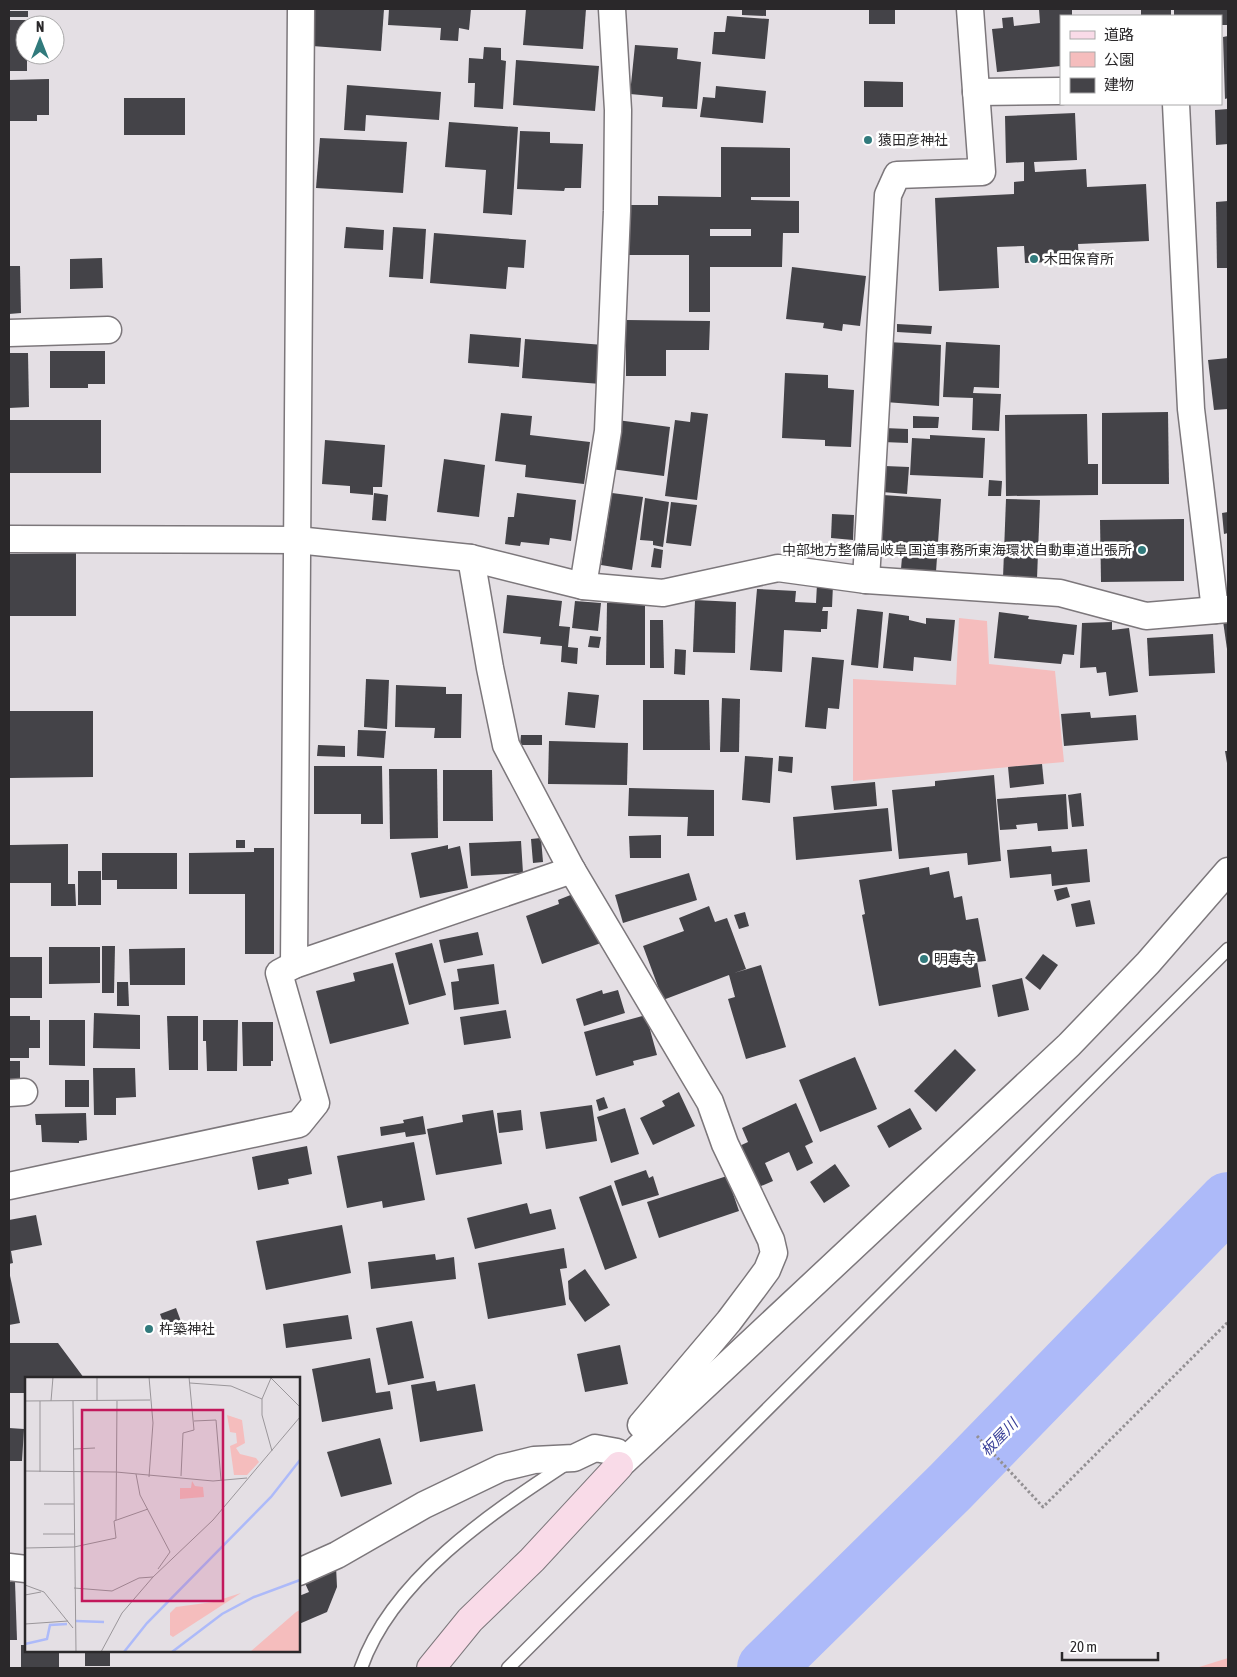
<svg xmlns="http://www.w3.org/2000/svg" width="1237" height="1677" font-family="'Asap Condensed','Noto Sans JP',sans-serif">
  <rect width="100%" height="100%" fill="#e4dfe4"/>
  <g fill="#f5bdbd">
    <polygon points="959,618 987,621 989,664 1055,671 1064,762 853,781 853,679 956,685"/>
    <polygon points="1228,1658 1228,1668 1196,1668"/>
  </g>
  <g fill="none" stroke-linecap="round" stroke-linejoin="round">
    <polyline stroke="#adbaf9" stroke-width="58" points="766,1668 950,1487 1228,1201"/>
  </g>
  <g fill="#444348" fill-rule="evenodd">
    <polygon points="315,9 384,9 381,51 312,46"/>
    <polygon points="389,9 471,9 469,30 459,28 458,41 440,40 441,28 388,25"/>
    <polygon points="526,9 586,9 583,49 523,45"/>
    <polygon points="742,9 766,9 766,16 742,15"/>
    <rect x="869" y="9" width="26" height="15"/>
    <polygon points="1039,9 1072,9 1072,16 1061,16 1061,66 997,72 992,29 1003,28 1002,18 1013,17 1014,26 1040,23"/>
    <rect x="1141" y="9" width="30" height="7"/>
    <polygon points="1174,9 1228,9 1228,25 1221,25 1221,16 1174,16"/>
    <rect x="9" y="11" width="19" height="6"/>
    <polygon points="727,16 769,19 765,59 712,54 714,32 725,32"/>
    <polygon points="9,20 45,20 45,25 25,25 25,55 45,55 45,60 27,61 27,71 9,71"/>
    <polygon points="1228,36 1228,98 1225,99 1223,37"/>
    <polygon points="635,45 678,48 677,59 701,62 697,109 662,107 663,97 630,94"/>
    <polygon points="484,47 501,48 501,60 506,61 503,109 474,107 475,83 468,83 469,58 483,59"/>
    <polygon points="516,60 599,66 595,111 513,105"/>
    <polygon points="49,79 49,115 37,115 37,121 9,121 9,80"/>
    <polygon points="864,81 903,82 903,107 864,107"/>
    <polygon points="347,85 441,92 439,120 366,115 365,131 344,130"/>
    <polygon points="716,86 766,91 763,123 700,117 703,97 715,98"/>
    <rect x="124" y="98" width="61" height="37"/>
    <polygon points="1228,109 1228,144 1216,145 1215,110"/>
    <polygon points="1075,113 1077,160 1034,162 1035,172 1086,169 1087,187 1146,184 1149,241 1078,244 1079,261 1025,263 1024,246 997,247 999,288 939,291 935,198 1014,194 1014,182 1024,181 1024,162 1006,163 1005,116"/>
    <polygon points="449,122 518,127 512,215 483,213 486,170 445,167"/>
    <polygon points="520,131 550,132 550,143 583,144 581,188 565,188 564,191 517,189"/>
    <polygon points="320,138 407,142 403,193 316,188"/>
    <path d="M721,147L790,148V197H751V200L799,201V233H783L782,267H710V312H689V255H629L630,205H658V196L721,197ZM710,229H751V236H710Z"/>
    <polygon points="1228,201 1228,268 1217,268 1216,202"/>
    <polygon points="346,227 384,230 383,250 344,248"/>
    <polygon points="393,227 426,229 423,279 389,277"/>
    <polygon points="434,233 526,240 524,268 508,267 506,289 430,283"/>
    <polygon points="102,258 103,288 70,289 70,259"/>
    <polygon points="9,266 20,266 21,313 9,314"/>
    <polygon points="792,267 866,276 860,326 843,324 842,331 823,328 824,323 786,319"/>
    <polygon points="626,320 710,321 709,350 666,350 666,376 626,376"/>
    <polygon points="897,324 932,326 931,334 897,332"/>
    <polygon points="470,334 521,338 519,367 468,363"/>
    <polygon points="525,339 604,345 601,384 522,378"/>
    <polygon points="888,342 941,345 939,406 885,402"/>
    <polygon points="946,342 1000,345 999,388 974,387 973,393 1001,394 999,431 972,430 973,398 943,397"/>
    <polygon points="50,351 105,351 105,384 88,384 88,388 50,388"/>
    <polygon points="9,353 28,353 29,407 9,408"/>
    <polygon points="1228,358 1228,409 1214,410 1208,360"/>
    <polygon points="785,373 828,375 828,388 854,390 851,447 825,446 825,440 782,438"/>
    <polygon points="691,412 708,414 697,500 665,496 675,420 690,422"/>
    <polygon points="1168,412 1169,484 1102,484 1102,413"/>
    <polygon points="501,413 532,416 530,435 590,442 584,484 525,477 526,465 495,461"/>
    <polygon points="1087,414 1088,464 1098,464 1098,495 1006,496 1005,415"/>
    <polygon points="913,416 939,417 938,428 913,428"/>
    <rect x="9" y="420" width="92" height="53"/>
    <polygon points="617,420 670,427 664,476 611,469"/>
    <polygon points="884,428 908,429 908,443 883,442"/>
    <polygon points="930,435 985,438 983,478 910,475 912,438 930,439"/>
    <polygon points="325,440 385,445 382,487 373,487 373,495 350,493 350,486 322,484"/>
    <polygon points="444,459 485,465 479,517 437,512"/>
    <polygon points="885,466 909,467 907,494 882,492"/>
    <polygon points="989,480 1002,481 1001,496 988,496"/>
    <polygon points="374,493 388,495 386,521 372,520"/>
    <polygon points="517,493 576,500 571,541 550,538 549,545 521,542 520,546 505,544 508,517 514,517"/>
    <polygon points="612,493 643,497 632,570 601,565"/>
    <polygon points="883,495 941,499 936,572 901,569 903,545 882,544 882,541 878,541"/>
    <polygon points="645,498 669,502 663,547 653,545 653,541 640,540"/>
    <polygon points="1006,499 1040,500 1037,579 1003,578"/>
    <polygon points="671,502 697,505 691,546 666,543"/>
    <polygon points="1228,512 1228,533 1224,534 1222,513"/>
    <polygon points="832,514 854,515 853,540 831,538"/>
    <polygon points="1184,519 1184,581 1101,582 1100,520"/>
    <polygon points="654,548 663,550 661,568 651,567"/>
    <polygon points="76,553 76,616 9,616 9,554"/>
    <polygon points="817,584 833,585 832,607 823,607 822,611 828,611 827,629 821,629 821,632 784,630 782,672 750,670 757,589 796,591 795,602 816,603"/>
    <polygon points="507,595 562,601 559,626 570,627 568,647 578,648 577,664 561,662 562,646 540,644 541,637 503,633"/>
    <polygon points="695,600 736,602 735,653 693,652"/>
    <polygon points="575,601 601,603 598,631 572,628"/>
    <polygon points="607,603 645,603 645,665 606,665"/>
    <polygon points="857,609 883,612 878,668 851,665"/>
    <polygon points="999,612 1029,616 1028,619 1077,625 1074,655 1063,654 1061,664 994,658"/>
    <polygon points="889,613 909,616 909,620 926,624 926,618 955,620 951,661 914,657 913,671 883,668"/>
    <polygon points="650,620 663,620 664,668 650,668"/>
    <polygon points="1228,620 1228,649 1227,649 1223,621"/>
    <polygon points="1112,622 1112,630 1129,628 1138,692 1109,696 1106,672 1097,673 1096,667 1080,668 1082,623"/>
    <polygon points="1213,634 1215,673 1149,676 1147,638"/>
    <polygon points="590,636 601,637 599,648 588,647"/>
    <polygon points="675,649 686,650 685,675 674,674"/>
    <polygon points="812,657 844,660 839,709 828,708 826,729 805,727"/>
    <polygon points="366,679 389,680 387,729 364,727"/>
    <polygon points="396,685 446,687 446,694 462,694 461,738 434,738 435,728 395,727"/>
    <polygon points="568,692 599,695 595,728 565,725"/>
    <polygon points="722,698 740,699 739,752 720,752"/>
    <polygon points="643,700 709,700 710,750 643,750"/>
    <polygon points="9,711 93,711 93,777 9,778"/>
    <polygon points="1090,712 1091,718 1136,715 1138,740 1064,746 1061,714"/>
    <polygon points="358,730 386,731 384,758 357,756"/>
    <polygon points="521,735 542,735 542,745 520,745"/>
    <polygon points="549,741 628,743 627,785 548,784"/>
    <polygon points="318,745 345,746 345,757 317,756"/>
    <polygon points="1225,751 1228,751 1228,763 1227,763"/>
    <polygon points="745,756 773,758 770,803 742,800"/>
    <polygon points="779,756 793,757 792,773 778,771"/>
    <polygon points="1042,764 1044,784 1010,788 1008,767"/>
    <polygon points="314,766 382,766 383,824 361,824 361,814 314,814"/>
    <polygon points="389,769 437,769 438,838 390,839"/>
    <polygon points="443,770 492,770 493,821 443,821"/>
    <polygon points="994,775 1001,861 968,865 967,853 899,859 892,790 935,786 935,781"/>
    <polygon points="875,782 877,806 834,810 831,786"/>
    <polygon points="629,788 714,790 714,836 687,836 688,817 628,816"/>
    <polygon points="1081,793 1084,826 1072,827 1068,795"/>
    <polygon points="1066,794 1068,829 1038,831 1037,823 1016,825 1017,829 1000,830 997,799"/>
    <polygon points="888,808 892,851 796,860 793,817"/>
    <polygon points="661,835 661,858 630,858 629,836"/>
    <polygon points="541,838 543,862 533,863 531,839"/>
    <rect x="236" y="840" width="9" height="8"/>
    <polygon points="521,841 523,873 471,876 469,843"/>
    <polygon points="68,844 68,884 75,884 76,906 51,906 51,883 10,883 10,845"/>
    <polygon points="448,845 448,849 460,846 468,888 420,898 411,853"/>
    <polygon points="1051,846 1052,852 1087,849 1090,882 1052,886 1051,874 1010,878 1007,850"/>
    <polygon points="254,848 274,848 274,954 245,954 245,894 189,894 189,853 254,852"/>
    <polygon points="102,853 177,853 177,889 117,889 117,880 102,880"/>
    <polygon points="929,867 930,875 949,871 954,898 962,896 966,920 978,918 986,961 977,962 981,987 879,1006 862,915 865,914 859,880"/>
    <rect x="78" y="871" width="23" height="34"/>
    <polygon points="689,873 697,900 623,923 615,895"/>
    <polygon points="1067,887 1070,897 1057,901 1054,890"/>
    <polygon points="573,894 601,943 542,964 526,916 559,904 558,900"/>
    <polygon points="1090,900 1095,924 1076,927 1071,904"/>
    <polygon points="709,906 715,922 727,918 746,969 734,973 761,965 786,1047 746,1059 728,999 735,997 729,975 663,1000 643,946 684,931 679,918"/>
    <polygon points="745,912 749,926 739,929 734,915"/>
    <polygon points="478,932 483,955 444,963 439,940"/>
    <polygon points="432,943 446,995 409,1005 395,953"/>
    <polygon points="102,946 115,946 114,993 102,993"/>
    <polygon points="49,947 100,947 100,983 49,984"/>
    <polygon points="185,948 185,985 130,985 129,949"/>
    <polygon points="1043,954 1058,965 1040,990 1025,978"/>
    <rect x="9" y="957" width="33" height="41"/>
    <polygon points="393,963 409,1024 330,1044 316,991 355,981 353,973"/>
    <polygon points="494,964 499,1004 454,1010 451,982 459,981 457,969"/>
    <polygon points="1022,978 1029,1010 998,1017 992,985"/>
    <polygon points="117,982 128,982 129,1006 117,1006"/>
    <polygon points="602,990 603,994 618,990 625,1013 584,1026 576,999"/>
    <polygon points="506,1010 511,1038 464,1045 460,1017"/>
    <polygon points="94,1013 140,1015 140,1049 93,1048"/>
    <polygon points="646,1015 657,1055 633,1061 634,1065 596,1076 584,1032"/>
    <polygon points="9,1016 30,1016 30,1020 40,1020 40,1048 29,1048 29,1058 9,1058"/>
    <polygon points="167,1016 198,1016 198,1070 169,1070"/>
    <polygon points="49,1020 85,1020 85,1066 49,1065"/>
    <polygon points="203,1020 238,1020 237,1071 207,1071 206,1041 203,1041"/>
    <polygon points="242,1022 273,1022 273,1061 271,1061 271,1066 243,1066"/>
    <polygon points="955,1049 976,1070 936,1112 914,1091"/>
    <polygon points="855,1057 877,1109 820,1132 799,1080"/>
    <rect x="9" y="1061" width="11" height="21"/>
    <polygon points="93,1068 135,1068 136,1097 116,1098 116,1115 94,1115"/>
    <rect x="65" y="1080" width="24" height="27"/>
    <polygon points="679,1092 695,1126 653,1145 640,1118 665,1106 662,1101"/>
    <polygon points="604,1097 608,1108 599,1111 596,1100"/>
    <polygon points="796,1103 813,1142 805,1146 813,1163 797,1171 789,1152 765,1163 773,1181 754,1189 735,1148 748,1142 742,1128"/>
    <polygon points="592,1105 597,1141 546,1149 540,1112"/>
    <polygon points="625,1108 639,1154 611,1163 597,1117"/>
    <polygon points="910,1108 922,1129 889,1148 877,1126"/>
    <polygon points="493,1110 502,1164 436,1175 427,1129 463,1122 462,1115"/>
    <polygon points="521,1110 523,1130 499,1133 497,1113"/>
    <polygon points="86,1113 87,1140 79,1141 79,1143 42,1142 41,1125 36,1125 35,1114"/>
    <polygon points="423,1116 426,1134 406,1137 405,1132 381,1136 380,1127 404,1123 403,1120"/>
    <polygon points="414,1142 425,1200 383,1208 382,1201 347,1208 337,1156"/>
    <polygon points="307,1146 312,1174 288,1179 289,1184 258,1190 252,1157"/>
    <polygon points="835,1164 850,1186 824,1203 810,1182"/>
    <polygon points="646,1170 649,1178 653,1176 659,1195 622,1206 614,1181"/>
    <polygon points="727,1176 739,1211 659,1238 647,1202"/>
    <polygon points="611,1185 637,1258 605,1270 579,1197"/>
    <polygon points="527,1203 530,1214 551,1209 556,1229 475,1249 467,1218"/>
    <polygon points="36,1215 42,1245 11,1251 13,1263 9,1264 9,1220"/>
    <polygon points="342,1225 351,1273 266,1290 256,1241"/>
    <polygon points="564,1248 567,1268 560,1269 566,1305 488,1319 478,1263"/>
    <polygon points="435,1254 436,1260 454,1257 456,1279 371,1289 368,1262"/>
    <polygon points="585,1269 610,1305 585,1322 569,1299 568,1281"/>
    <polygon points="9,1271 20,1323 9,1325"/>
    <polygon points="176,1308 182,1324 166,1330 160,1314"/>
    <polygon points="348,1315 352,1339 286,1348 283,1324"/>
    <polygon points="412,1321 424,1378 388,1385 376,1328"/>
    <polygon points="9,1343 58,1343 84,1378 26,1378 26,1393 9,1393"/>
    <polygon points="620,1345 628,1384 585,1392 577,1354"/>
    <polygon points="370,1358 376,1393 390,1391 393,1409 322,1422 312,1369"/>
    <polygon points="435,1381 437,1391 475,1384 483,1431 420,1442 411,1385"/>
    <polygon points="9,1428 24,1429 22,1461 9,1461"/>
    <polygon points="380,1438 392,1484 341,1497 327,1452"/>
    <polygon points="336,1566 337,1587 327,1612 299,1624 299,1596 309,1592 304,1581"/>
    <polygon points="9,1582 15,1582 17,1640 9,1640"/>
    <polygon points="24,1635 26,1635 26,1651 59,1651 59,1668 21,1668 21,1645 24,1645"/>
    <rect x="85" y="1651" width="25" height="15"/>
  </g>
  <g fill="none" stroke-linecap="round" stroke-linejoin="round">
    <defs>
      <g id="lane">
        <path d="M361,1668C392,1579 490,1514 566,1464"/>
        <polyline points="508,1668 1228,949"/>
      </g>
      <g id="street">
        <polyline points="976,92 1061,91"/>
        <polyline points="1176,104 1191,409 1215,610"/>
        <polyline points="9,333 108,330"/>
        <polyline points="9,539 297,540 471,558 583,586 663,593 778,568 866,580 1060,593 1146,616 1228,609"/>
        <polyline points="471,558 490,668 506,745 572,870 710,1102 725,1144 771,1240 774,1253 767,1270 756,1285 729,1321 641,1425"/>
        <polyline points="866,580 888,195 897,175 982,172 970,9"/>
        <polyline points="583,586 608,431 617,211 618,110 612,9"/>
        <polyline points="294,965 301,9"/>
        <polyline points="9,1093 24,1092"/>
        <polyline points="9,1186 299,1124 316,1103 279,973 294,965 572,870"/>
        <polyline points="9,1567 26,1569"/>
        <polyline points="299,1572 337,1555 424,1505 501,1468 534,1460 574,1458 595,1448 617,1452 619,1466 1069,1045 1148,963 1228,871"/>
      </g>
      <polyline id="secondary" points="431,1668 470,1620 532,1560 619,1466"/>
    </defs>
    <use href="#lane" stroke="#7c777b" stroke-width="15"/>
    <use href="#street" stroke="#7c777b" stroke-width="29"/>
    <use href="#secondary" stroke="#7c777b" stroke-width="30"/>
    <polyline stroke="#939093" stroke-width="3" stroke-dasharray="2.5 2.5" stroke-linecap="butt" points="977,1436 1043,1507 1228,1322"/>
    <use href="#lane" stroke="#fff" stroke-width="12"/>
    <use href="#street" stroke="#fff" stroke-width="26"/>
    <use href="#secondary" stroke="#f9dbe8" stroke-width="28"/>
  </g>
  <g fill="#317a7c" stroke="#fff" stroke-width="2">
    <circle cx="868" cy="140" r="5"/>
    <circle cx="1034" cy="259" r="5"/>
    <circle cx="1142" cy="550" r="5"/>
    <circle cx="924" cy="959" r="5"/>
    <circle cx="149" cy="1329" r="5"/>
  </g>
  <g text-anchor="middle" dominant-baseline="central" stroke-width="5" stroke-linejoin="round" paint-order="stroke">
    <g font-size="14" fill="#2a282a" stroke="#fff" text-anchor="start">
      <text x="878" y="140">猿田彦神社</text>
      <text x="1044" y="259">木田保育所</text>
      <text x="1132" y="550" text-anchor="end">中部地方整備局岐阜国道事務所東海環状自動車道出張所</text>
      <text x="934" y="959">明專寺</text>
      <text x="159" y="1329">杵築神社</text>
    </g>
    <g font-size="15" font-style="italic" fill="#383e97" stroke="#fff">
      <text transform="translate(999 1437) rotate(-46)">板屋川</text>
    </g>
  </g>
  <g transform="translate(25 1377)">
    <rect width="275" height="275" fill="#e4dfe4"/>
    <path d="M202,38L217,43L220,66L211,71L215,77L231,81L234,85L222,98H209L205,69L212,66L211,56L205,55ZM167,104L170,109L178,110L179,120L155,122V111H166ZM216,216L148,260L145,258V236L151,230L188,225ZM275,233V275H225L271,235Z" fill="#f5bdbd"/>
    <path fill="none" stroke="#adbaf9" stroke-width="2.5" d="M51,244L79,245M0,267L22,262L25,248L42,247M99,275L122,246L246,120L275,83M147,275L197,237L229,220L275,203"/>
    <path fill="none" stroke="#9a969a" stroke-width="1" d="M72,0V24M245,0L275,30M246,1L237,22V38L247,74M165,6L206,9L237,22M0,24L125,23M26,24L28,0M48,24L51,275M169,44L191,43L196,103M49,72L70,71M0,94L91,95L188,104L222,101M15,95V24M111,97L115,118L145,175L133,192M156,99L158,56L169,53L164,0M124,100L128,46L124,0M19,127H49M91,143L92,24M18,157H49M0,171L49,170L91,161L89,144L123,132M0,208L19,215L48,251M49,211L87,214L114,201L128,200L188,143L275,40M0,218L16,215M0,247L43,244M76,275L97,236L128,200"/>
    <path fill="#c2185b" fill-opacity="0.15" stroke="#c2185b" stroke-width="2.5" d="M57,33H198V224H57Z"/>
    <rect width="275" height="275" fill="none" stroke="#2a282a" stroke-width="2.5"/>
  </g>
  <rect width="1237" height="1677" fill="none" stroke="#2a282a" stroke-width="20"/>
  <rect x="1060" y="15" width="162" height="90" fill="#ffffff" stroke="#aaa9aa"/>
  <rect x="1070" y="31" width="25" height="8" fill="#f9dbe8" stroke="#aaa9aa"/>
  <text x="1104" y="40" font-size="15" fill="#2a282a">道路</text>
  <rect x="1070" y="52" width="25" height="15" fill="#f5bdbd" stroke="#aaa9aa"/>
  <text x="1104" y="65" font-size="15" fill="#2a282a">公園</text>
  <rect x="1070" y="78" width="25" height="15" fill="#444348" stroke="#aaa9aa"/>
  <text x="1104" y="90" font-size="15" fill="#2a282a">建物</text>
  <g transform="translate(40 40)"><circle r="24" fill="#ffffff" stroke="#aaa9aa"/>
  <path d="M0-4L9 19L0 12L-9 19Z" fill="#317a7c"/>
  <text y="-8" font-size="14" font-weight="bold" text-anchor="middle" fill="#2a282a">N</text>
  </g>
  <path d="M1062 1652v8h96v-8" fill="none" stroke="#2a282a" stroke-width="2.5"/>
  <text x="1070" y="1652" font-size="15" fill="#2a282a" stroke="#ffffff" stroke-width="4" paint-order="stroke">20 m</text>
</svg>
